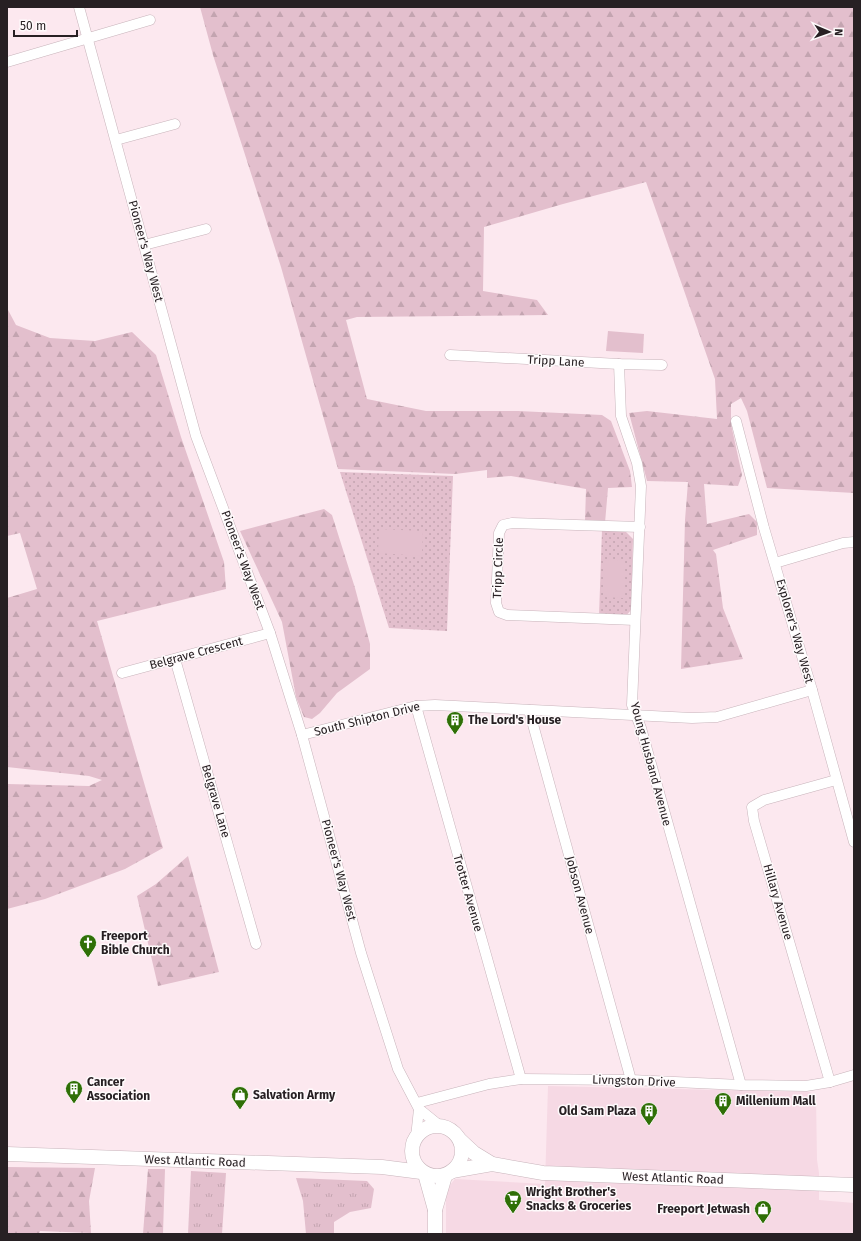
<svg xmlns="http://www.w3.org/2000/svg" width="861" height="1241" font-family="'Fira Sans',sans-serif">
  <defs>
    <pattern id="grass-tufts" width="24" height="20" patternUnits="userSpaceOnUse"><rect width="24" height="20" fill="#e3bfcd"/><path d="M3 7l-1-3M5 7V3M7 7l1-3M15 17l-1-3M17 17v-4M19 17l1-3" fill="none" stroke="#c3a4b0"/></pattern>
    <pattern id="forest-firs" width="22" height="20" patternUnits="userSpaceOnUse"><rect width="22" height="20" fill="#e3bfcd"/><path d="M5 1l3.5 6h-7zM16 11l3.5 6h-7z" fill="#c3a4b0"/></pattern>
    <pattern id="park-dots" width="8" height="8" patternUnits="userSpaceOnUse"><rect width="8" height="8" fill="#e3bfcd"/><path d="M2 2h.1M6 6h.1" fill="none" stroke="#c3a4b0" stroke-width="1.8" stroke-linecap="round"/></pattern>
  </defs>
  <rect width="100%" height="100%" fill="#fce8ef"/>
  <polygon fill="#f6d9e4" points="548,1086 810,1092 816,1097 817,1160 819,1173 819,1200 854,1203 854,1234 446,1234 446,1190 455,1179 545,1184"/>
  <g fill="url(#grass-tufts)">
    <polygon points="191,1171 226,1173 222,1234 188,1234"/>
    <polygon points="296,1178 367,1181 374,1189 371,1208 350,1212 334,1222 334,1234 306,1234 303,1201"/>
  </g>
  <g fill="url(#forest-firs)">
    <polygon points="200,7 854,7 854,493 767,488 747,411 741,398 731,404 731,424 742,475 738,486 704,484 707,524 749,514 757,522 757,535 713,550 716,554 723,608 743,659 681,669 685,520 688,482 647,481 629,413 647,411 717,419 715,379 646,182 563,204 484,227 483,291 537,300 548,315 357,317 346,320 367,399 426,411 518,411 602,415 611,421 630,471 632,487 608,488 605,523 585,521 586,489 511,476 487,478 487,470 455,474 338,469 281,267 213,55"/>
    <polygon points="7,308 16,325 50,338 95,341 132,332 156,355 181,437 224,562 226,589 97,621 163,848 125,869 45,899 7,909 7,784 89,786 102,780 89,776 7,767 7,598 37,589 20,533 7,536"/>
    <polygon points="324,509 332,515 355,588 370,644 370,669 337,693 320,713 312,719 304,717 296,697 282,622 240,531"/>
    <polygon points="188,856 219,972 158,986 137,896 156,884"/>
    <polygon points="7,1167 95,1168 89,1201 91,1233 40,1231 39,1234 7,1234"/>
    <polygon points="148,1169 165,1169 163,1234 143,1234"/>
  </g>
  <g fill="url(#park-dots)">
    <polygon points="340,472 453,476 447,631 389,628"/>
    <polygon points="602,530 624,530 633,539 631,610 625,617 599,616"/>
  </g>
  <g fill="#e3bfcd">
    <polygon points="608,331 644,334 643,353 606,351"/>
    <polygon points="379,529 423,531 422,556 378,553"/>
    <polygon points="603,560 623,561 623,598 603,597"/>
  </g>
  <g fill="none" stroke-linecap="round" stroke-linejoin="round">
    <defs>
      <g id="street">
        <polyline points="79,7 196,436 270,633 302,735 361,953 398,1069 419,1109 440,1126"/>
        <polyline points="7,62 150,20"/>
        <polyline points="116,140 175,124"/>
        <polyline points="144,245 206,229"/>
        <polyline points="450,355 619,364 662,365"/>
        <polyline points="619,364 621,416 637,463 641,486 632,705 641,728 741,1085"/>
        <polyline points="736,421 764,528 812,690 854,842"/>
        <polyline points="775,563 843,543 854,542"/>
        <polyline points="635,620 507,615 499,612 496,603 499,533 503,525 512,523 640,527"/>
        <polyline points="175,659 256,944"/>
        <polyline points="122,673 270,633"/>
        <polyline points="416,706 521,1079"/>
        <polyline points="529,710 631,1080"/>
        <polyline points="302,735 416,706 435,705 692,718 717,717 812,690"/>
        <polyline points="830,1082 754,821 752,807 764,800 836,780"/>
        <polyline points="417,1103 489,1084 521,1079 631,1080 741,1085 806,1086 830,1082 854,1075"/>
        <polyline points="416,1137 419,1109"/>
      </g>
      <g id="secondary">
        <circle cx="437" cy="1151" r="25"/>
        <polyline points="460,1140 474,1153 492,1164 543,1173 854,1185"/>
        <polyline points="7,1154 382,1167 421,1172"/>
        <polyline points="452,1171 492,1164"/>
        <polyline points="425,1174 435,1210"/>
        <polyline points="435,1234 435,1210 445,1176"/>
      </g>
    </defs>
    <use href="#street" stroke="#c8b4bb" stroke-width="11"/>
    <use href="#secondary" stroke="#c8b4bb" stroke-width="15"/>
    <use href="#street" stroke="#fff" stroke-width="10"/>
    <use href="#secondary" stroke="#fff" stroke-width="14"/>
  </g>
  <defs>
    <symbol id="building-pin" viewBox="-11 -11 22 30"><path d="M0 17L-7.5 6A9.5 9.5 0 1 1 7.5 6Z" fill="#2f6f06" stroke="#fefafb"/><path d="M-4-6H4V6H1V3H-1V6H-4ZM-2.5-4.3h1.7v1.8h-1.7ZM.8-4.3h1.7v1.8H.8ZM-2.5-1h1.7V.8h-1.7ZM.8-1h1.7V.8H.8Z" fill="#fff"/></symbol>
    <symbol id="church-pin" viewBox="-11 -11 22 30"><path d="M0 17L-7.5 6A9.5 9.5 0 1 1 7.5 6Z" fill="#2f6f06" stroke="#fefafb"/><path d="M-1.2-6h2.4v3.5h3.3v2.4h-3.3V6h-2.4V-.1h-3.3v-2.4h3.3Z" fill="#fff"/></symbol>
    <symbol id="shop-pin" viewBox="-11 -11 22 30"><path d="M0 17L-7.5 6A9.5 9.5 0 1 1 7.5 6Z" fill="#2f6f06" stroke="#fefafb"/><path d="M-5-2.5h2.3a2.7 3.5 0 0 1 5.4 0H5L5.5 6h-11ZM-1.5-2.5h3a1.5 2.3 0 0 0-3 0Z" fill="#fff"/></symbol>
    <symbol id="supermarket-pin" viewBox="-11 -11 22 30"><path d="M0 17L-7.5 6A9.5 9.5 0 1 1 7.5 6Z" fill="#2f6f06" stroke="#fefafb"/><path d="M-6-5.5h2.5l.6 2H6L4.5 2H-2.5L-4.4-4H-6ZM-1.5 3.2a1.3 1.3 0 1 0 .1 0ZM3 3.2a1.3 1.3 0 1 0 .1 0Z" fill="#fff"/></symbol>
  </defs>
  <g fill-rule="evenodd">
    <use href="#building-pin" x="445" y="710" width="20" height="27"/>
    <use href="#church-pin" x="78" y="933" width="20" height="27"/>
    <use href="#building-pin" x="64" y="1079" width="20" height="27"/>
    <use href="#shop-pin" x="230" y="1085" width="20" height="27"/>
    <use href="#building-pin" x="713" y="1091" width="20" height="27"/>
    <use href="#building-pin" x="639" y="1101" width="20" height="27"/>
    <use href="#supermarket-pin" x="503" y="1189" width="20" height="27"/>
    <use href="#shop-pin" x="753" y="1199" width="20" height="27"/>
  </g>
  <g text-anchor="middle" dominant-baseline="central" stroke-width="3" stroke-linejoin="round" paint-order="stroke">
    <g font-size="12" fill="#272023" stroke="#fefafb">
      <text transform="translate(146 251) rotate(75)">Pioneer's Way West</text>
      <text transform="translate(556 361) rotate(3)">Tripp Lane</text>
      <text transform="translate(243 560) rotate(70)">Pioneer's Way West</text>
      <text transform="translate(498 568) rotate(-88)">Tripp Circle</text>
      <text transform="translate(795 631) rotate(74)">Explorer's Way West</text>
      <text transform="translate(196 653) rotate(-15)">Belgrave Crescent</text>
      <text transform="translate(367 719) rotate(-14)">South Shipton Drive</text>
      <text transform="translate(651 764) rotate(75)">Young Husband Avenue</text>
      <text transform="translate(216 801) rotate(74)">Belgrave Lane</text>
      <text transform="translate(339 870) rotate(75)">Pioneer's Way West</text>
      <text transform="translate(468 893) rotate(74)">Trotter Avenue</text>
      <text transform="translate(580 895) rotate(75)">Jobson Avenue</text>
      <text transform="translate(778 902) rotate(74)">Hillary Avenue</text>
      <text transform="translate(634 1081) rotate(2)">Livngston Drive</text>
      <text transform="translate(195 1161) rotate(2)">West Atlantic Road</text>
      <text transform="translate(673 1178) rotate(2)">West Atlantic Road</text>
    </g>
    <g font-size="12" font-weight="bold" fill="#272023" stroke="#fefafb" text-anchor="start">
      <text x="468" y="720">The Lord's House</text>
      <text x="101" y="936">Freeport<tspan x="101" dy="14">Bible Church</tspan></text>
      <text x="87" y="1082">Cancer<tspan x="87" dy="14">Association</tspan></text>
      <text x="253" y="1095">Salvation Army</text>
      <text x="736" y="1101">Millenium Mall</text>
      <text x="636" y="1111" text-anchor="end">Old Sam Plaza</text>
      <text x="526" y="1192">Wright Brother's<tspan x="526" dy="14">Snacks &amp; Groceries</tspan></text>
      <text x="750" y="1209" text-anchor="end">Freeport Jetwash</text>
    </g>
  </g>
  <rect width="861" height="1241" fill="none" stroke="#272023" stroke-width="16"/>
  <g transform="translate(829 32) rotate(92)" stroke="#fefafb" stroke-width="3" paint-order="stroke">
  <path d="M0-3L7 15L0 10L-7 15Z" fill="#272023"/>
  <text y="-6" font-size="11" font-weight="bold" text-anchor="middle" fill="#272023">N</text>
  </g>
  <path d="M14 30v6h63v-6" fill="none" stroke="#272023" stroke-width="2"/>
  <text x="20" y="30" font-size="12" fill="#272023" stroke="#fefafb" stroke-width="3" paint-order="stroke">50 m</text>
</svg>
